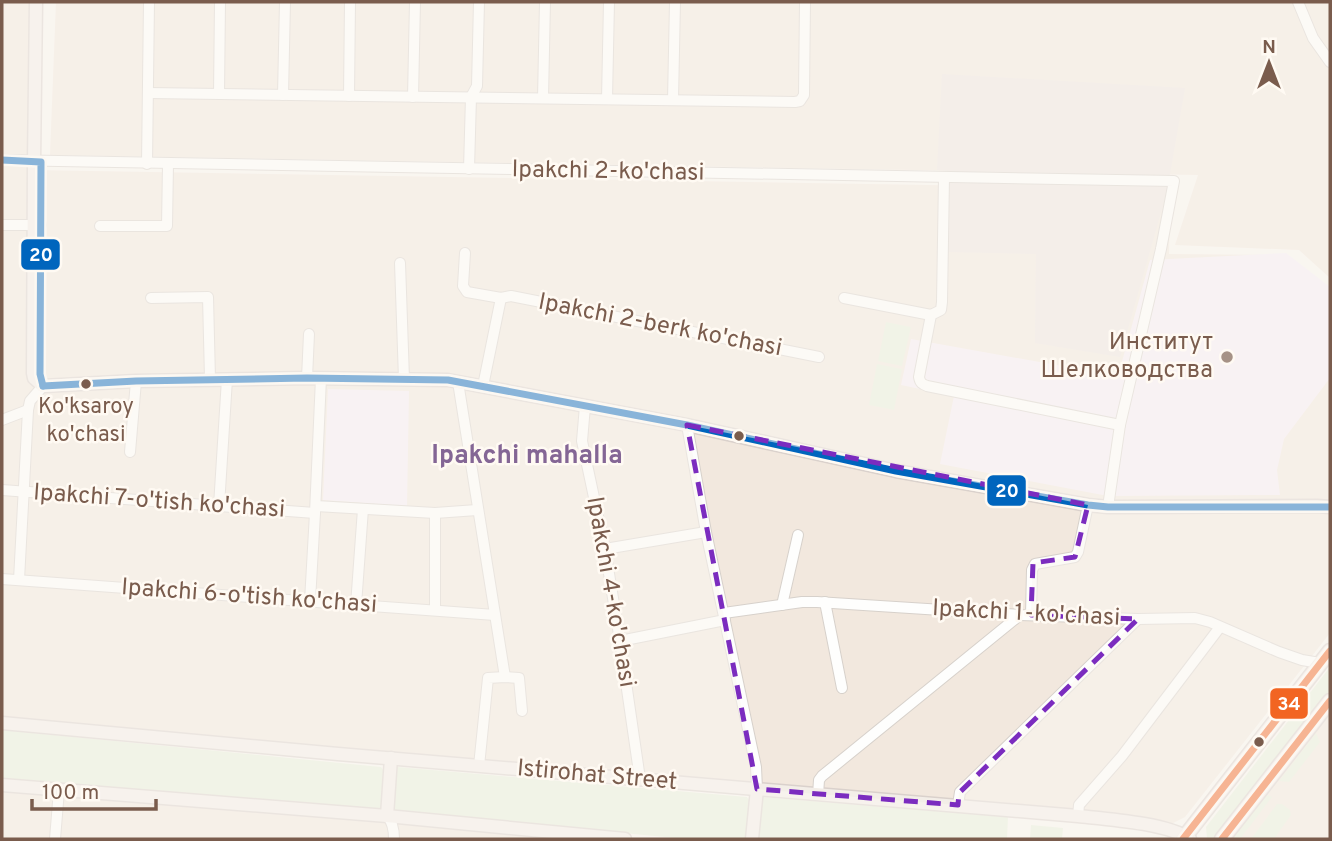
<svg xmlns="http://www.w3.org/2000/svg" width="1332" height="841" font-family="Overpass,sans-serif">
  <rect width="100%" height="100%" fill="#f9f5f0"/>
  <g fill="#f2e8de">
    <polygon points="2,2 32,2 31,170 1170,189 1169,254 1286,255 1330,292 1330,633 1185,817 1171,824 1119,815 2,718"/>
    <polygon points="56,2 1330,2 1330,278 1299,250 1175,245 1198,175 50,155"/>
    <polygon points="1330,701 1330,839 1222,839"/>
    <polygon points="2,785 625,839 2,839"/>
  </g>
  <polygon fill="#ede5e0" points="942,74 1185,88 1167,191 1120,357 1035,343 1036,254 948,252 949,171 937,170"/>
  <g fill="#f6eef6">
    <polygon points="1286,253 1330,287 1330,378 1284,439 1277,470 1280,495 1108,496 940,464 954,396 901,385 911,339 1118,376 1150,260"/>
    <polygon points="328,389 409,391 407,506 323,500"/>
  </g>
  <g fill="#e7f0db">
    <polygon points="886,322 911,327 902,366 878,361"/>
    <polygon points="877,364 902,369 894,410 869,405"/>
    <polygon points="1330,667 1330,690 1215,839 1207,839 1206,827"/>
    <polygon points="2,730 381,767 384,771 382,807 380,810 2,779"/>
    <polygon points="1316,733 1320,742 1289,782 1279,781"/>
    <polygon points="398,767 747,797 751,803 748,839 685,839 396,811 393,809 395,769"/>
    <polygon points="1267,795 1272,797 1240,839 1232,839"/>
    <polygon points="761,797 1008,817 1007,839 754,839"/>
    <polygon points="1277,804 1282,804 1290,810 1291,815 1274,839 1251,839"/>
    <polygon points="1031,825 1063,828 1062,839 1030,839"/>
  </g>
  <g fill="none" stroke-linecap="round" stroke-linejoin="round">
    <defs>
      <g id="minor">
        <polyline points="1298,2 1313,38 1330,62"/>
        <polyline points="148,93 795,102 800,101 804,95 805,2"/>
        <polyline points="219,94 220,2"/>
        <polyline points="283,95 285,2"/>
        <polyline points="349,96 350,2"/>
        <polyline points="413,97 415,2"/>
        <polyline points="543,98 545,2"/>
        <polyline points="607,99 609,2"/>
        <polyline points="673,100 675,2"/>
        <polyline points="2,160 1174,181 1161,249 1120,425 1109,500"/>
        <polyline points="147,164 149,2"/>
        <polyline points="469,169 471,97 477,86 479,2"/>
        <path d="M944,177L942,302L941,310L931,315L919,377C920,383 922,384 927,386L1120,425"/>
        <polyline points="2,225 41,225"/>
        <polyline points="100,226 167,226 168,164"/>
        <polyline points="465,253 463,286 467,292 501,298 511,296 819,357"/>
        <polyline points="400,263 404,379"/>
        <polyline points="151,298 208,297 210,379"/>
        <polyline points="844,298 931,315"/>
        <polyline points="307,378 309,334"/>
        <polyline points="458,382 505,677"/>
        <polyline points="483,386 501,298"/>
        <polyline points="585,406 582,441 605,549 620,641 640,779"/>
        <polyline points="2,420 28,410"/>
        <polyline points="687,425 706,532 756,767 757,789"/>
        <polyline points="130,452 136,381"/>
        <polyline points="2,490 315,513"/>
        <polyline points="219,506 227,379"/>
        <polyline points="316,506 435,513 477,510"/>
        <polyline points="435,513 435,610"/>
        <polyline points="605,549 706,532"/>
        <polyline points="2,579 495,615"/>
        <polyline points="19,580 28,410 30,401 43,386"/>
        <polyline points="310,601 315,513 321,378"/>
        <polyline points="825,602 842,688"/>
        <polyline points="356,605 363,509"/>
        <polyline points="782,605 798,535"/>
        <polyline points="724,613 802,602 817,602 1020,615 1138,619 1195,618 1210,622 1279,652 1302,660 1320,663"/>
        <polyline points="1031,615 1032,570 1035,564 1075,557 1078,552 1088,505"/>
        <polyline points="620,641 725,620"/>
        <polyline points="479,766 488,678 505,677 519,678 522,711"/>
        <polyline points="818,795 819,780 822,776 1020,615"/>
        <polyline points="958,805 960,792 1138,619"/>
        <path d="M387,816C393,822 394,831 394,839"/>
        <polyline points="1078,816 1079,805 1122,756 1220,627"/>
        <polyline points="55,839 59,790"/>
      </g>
      <g id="major">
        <polyline points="36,2 34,162 33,373 34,378 43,386"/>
        <polyline points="43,386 136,381 307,378 448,380 687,425 896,471 1088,505 1108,507 1317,506 1330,507"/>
        <path d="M2,723L338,754L1078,816C1106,819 1167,823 1190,839"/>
        <polyline points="2,785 387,816 625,839"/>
        <polyline points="387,816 391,758"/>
        <polyline points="752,839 757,789"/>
      </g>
      <g id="highway">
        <polyline points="1183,839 1330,651"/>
        <polyline points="1222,839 1330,701"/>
      </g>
    </defs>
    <use href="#minor" stroke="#d7d1cb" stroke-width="12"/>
    <use href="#major" stroke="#dad1cc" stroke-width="15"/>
    <use href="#highway" stroke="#dad1cc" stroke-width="17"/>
    <use href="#minor" stroke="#fefefd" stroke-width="10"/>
    <use href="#major" stroke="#f3eee8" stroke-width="12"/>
    <use href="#highway" stroke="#f2eae7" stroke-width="14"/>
    <defs>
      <g id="bus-1">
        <polyline points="2,160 41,162 40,374 43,386"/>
        <polyline points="43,386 136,381 307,378 448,380 687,425 896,471 1088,505 1108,507 1330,507"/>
      </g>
      <g id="bus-2">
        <polyline points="1183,839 1330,651"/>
        <polyline points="1222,839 1330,701"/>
      </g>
    </defs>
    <use href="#bus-1" stroke="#fffaf3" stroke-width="12"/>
    <use href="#bus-2" stroke="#fffaf3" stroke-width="12"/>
    <use href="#bus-1" stroke="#0065bd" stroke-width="7"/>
    <use href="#bus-2" stroke="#f26522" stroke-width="7"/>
  </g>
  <path d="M0 0H1332V841H0ZM687,425L1088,505L1075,557L1033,563L1031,615L1138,619L959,793L958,805L757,789Z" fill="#f9f5f0" fill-opacity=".55" fill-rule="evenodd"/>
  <path fill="none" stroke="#7b2cbf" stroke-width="5" stroke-dasharray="14 9" stroke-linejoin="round" d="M687,425L1088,505L1075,557L1033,563L1031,615L1138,619L959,793L958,805L757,789Z"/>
  <circle fill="#a69286" stroke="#fffaf3" stroke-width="2.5" cx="1227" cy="357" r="7"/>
  <g fill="#7a5c4d" stroke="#fffaf3" stroke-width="2.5">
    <circle cx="86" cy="384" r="6"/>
    <circle cx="739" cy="436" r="6"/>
    <circle cx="1259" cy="742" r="6"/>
  </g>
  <g text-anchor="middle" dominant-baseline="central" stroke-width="5" stroke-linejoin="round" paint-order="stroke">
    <g font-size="22" fill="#7a5c4d" stroke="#fffaf3">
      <text x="86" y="407">Ko'ksaroy<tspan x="86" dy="28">ko'chasi</tspan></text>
    </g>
    <g font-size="24" fill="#7a5c4d" stroke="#fffaf3">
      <text transform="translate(608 172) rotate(1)">Ipakchi 2-ko'chasi</text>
      <text transform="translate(660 326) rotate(11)">Ipakchi 2-berk ko'chasi</text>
      <text transform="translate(159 502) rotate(4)">Ipakchi 7-o'tish ko'chasi</text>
      <text transform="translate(610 592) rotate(80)">Ipakchi 4-ko'chasi</text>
      <text transform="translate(249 597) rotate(4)">Ipakchi 6-o'tish ko'chasi</text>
      <text transform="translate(1026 614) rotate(3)">Ipakchi 1-ko'chasi</text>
      <text transform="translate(597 776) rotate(5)">Istirohat Street</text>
    </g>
    <g font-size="24" fill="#7a5c4d" stroke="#fffaf3" text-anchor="end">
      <text x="1213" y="343">Институт<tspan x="1213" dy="28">Шелководства</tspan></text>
    </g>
    <g font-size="26" font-weight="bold" fill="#846695" stroke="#fffaf3">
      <text x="527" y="456">Ipakchi mahalla</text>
    </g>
  </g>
  <g stroke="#fffaf3" stroke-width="2.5">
    <rect x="20" y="238" width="41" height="33" rx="7" fill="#0065bd"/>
    <rect x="986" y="474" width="41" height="33" rx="7" fill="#0065bd"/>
    <rect x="1269" y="687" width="40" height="33" rx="7" fill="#f26522"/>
  </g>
  <g font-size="19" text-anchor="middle" font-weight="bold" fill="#fff">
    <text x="41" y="261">20</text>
    <text x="1007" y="497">20</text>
    <text x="1289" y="710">34</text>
  </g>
  <rect width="1332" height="841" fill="none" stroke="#7a5c4d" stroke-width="7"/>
  <g transform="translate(1269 63)" stroke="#fffaf3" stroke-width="5" paint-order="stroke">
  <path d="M0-5L12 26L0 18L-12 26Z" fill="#7a5c4d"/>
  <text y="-10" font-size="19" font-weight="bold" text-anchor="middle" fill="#7a5c4d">N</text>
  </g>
  <path d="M32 799v10h124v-10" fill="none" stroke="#7a5c4d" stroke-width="3.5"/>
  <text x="42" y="799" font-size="21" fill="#7a5c4d" stroke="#fffaf3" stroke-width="5" paint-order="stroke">100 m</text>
</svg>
